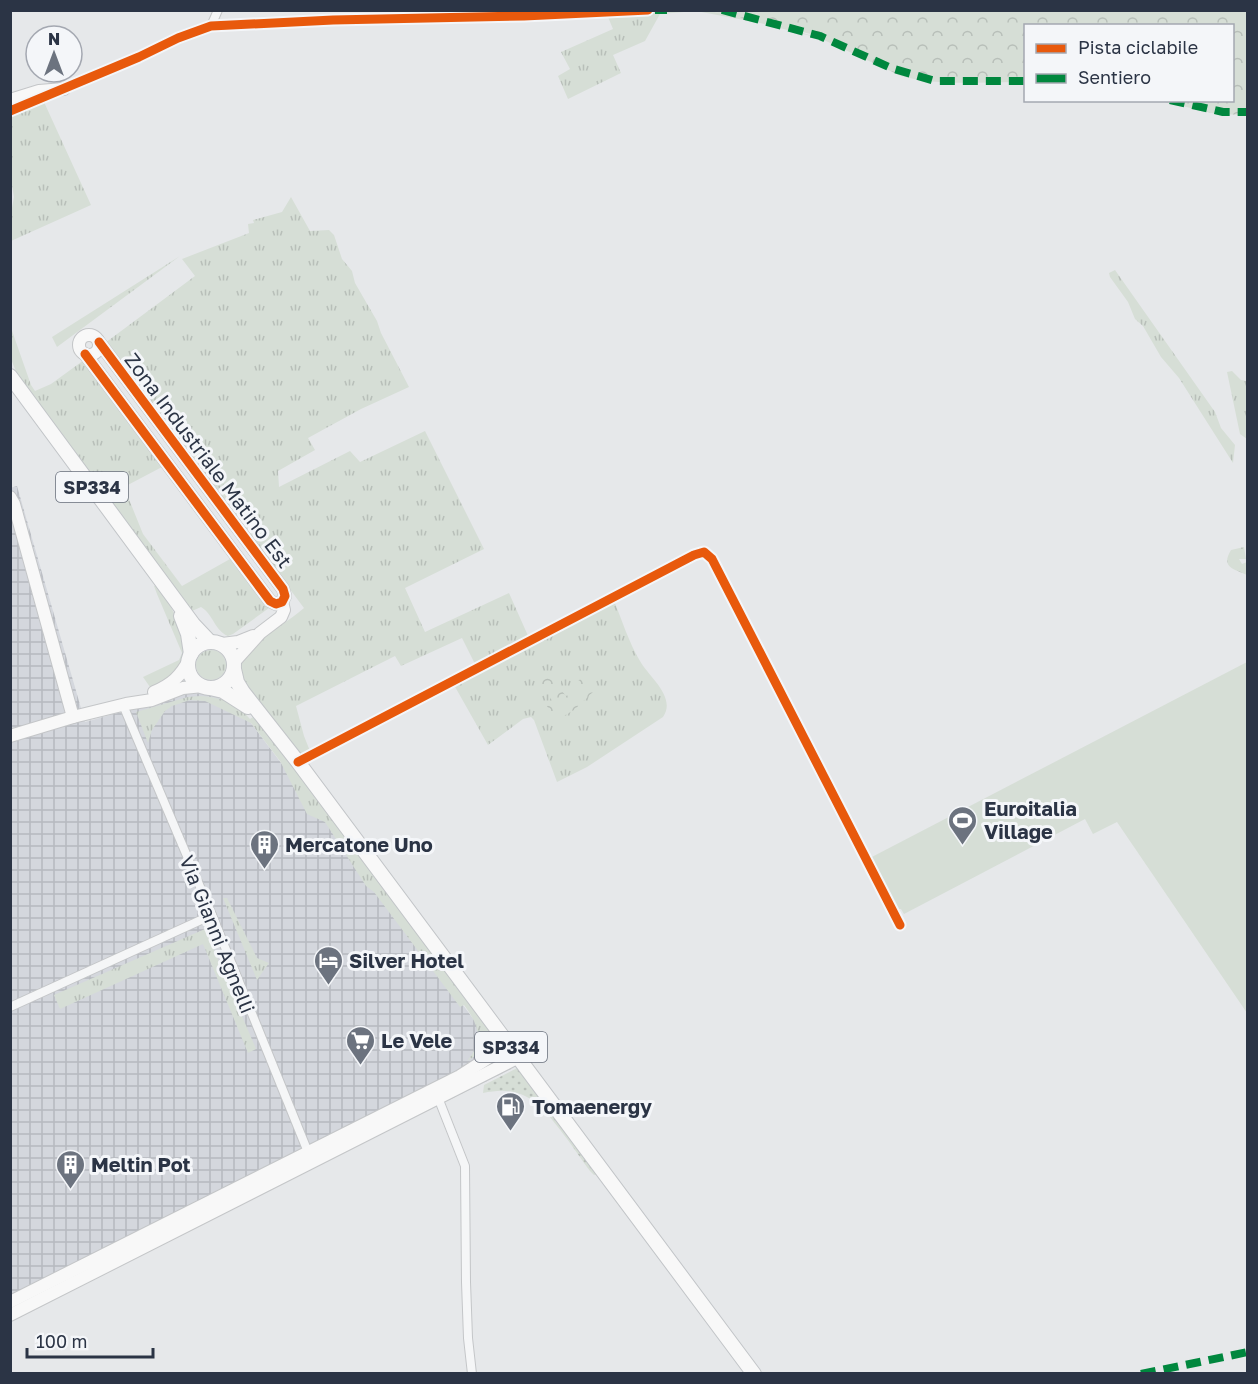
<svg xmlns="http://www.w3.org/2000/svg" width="1258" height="1384" font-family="'Golos Text',sans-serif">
  <defs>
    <pattern id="industrial-grid" width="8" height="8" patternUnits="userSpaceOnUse" patternTransform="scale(1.5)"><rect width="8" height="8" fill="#d4d7dd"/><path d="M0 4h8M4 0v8" fill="none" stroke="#b6b9bf"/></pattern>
    <pattern id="grass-tufts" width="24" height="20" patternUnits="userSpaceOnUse" patternTransform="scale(1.5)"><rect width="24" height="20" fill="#d6ded6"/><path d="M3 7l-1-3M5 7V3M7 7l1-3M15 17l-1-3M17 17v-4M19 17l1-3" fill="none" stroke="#b8bfb9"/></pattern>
    <pattern id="forest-crowns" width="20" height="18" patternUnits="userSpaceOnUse" patternTransform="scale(1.5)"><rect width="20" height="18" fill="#d6ded6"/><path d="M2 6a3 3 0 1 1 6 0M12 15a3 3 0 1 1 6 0" fill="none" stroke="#b8bfb9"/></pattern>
    <pattern id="garden-dots" width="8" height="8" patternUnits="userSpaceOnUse" patternTransform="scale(1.5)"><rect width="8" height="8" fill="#d6ded6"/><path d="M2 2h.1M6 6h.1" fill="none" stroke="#b8bfb9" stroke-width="1.8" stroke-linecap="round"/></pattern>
  </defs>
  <rect width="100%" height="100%" fill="#e6e8ea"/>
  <polygon fill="url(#industrial-grid)" points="17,486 85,722 190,693 212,694 242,711 511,1069 11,1319 10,488"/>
  <g fill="url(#grass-tufts)">
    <polygon points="678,10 710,11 780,26 819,38 760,23 696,11 660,14 645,41 613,55 621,73 568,99 558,76 570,69 561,52 613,29 608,17"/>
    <polygon points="44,102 91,205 11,241 11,213 14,197 10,173 11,116"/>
    <path d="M291,197L310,231L329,230L334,235L342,259L352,271L355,283L377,321L381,333L409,387L361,409L308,438L315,450L278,471L279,487L350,451L360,462L425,431L484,549L405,588L425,632L509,593L529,638L464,672L475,664L462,638L401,666L395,656L296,706L304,736L310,751H313L301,756L237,674C241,645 284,626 304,608L105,343L195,276L182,259L249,233L248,224L254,223L253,220L282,212Z"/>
    <polygon points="180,256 57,347 52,337"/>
    <polygon points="1115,270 1215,412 1221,428 1235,445 1233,463 1179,378 1161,357 1143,326 1135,319 1128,302 1110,277 1109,273"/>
    <path d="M10,325L31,385L35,391L51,384L84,360L162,467L124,487L143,534L182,586L230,559L269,608L233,634L228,636C215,631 213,614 201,607L192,611L17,374L11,359Z"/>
    <polygon points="1232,371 1241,380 1247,381 1247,439 1240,434 1227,372"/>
    <path d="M157,585C181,621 209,668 150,687L143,677L179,660L182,653L157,594L154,586Z"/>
    <path d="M614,601C622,620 629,643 640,661C648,676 677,697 663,717L587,767L557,782L534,720L531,717L523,719L488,745L454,685Z"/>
    <circle cx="211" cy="665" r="15"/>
    <path d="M200,696C220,697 237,703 250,719L253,717L265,730L373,871L496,1038L491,1046L467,1061C485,1040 478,1024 464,1005L460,1007L374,892L366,886L325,822L307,814L280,761L251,723L205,701L190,700L172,706L165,711L152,730L148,743L136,712L188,697Z"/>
    <polygon points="223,898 227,898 257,958 269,963 257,980"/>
    <polygon points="205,929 256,1049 248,1053 203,944 60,1009 54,995"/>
  </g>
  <g fill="url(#forest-crowns)">
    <path d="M710,11H1247V115L1216,114L1161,101L1232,100V26H1026L1025,82C984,81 942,87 901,76L811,34Z"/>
    <path d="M1244,547L1246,559H1239L1242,564L1247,562V575C1235,569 1220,568 1231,550Z"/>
    <polygon points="544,672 553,673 561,679 561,690 566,696 572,693 578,681 588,673 595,690 574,710 555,721 547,706 553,702 549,696 559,689 556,685 546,691 537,674"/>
  </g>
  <path fill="url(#garden-dots)" d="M519,1067L598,1174L594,1175L590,1171C575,1151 547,1106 525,1096C510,1089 498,1090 483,1093L484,1085Z"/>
  <polygon fill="#d6ded6" points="1247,662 1247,1013 1117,822 1093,834 1085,819 904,914 901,909 896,909 868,859"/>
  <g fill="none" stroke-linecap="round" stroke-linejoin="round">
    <defs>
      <g id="street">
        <polyline points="211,26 218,10"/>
        <polyline points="10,111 139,57 178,38 211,26 333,20 524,16 648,10"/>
        <polyline points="123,705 212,915 310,1157"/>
        <polyline points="298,762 694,555 704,552 712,559 900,925"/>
        <polyline points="10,1007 212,915"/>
        <polyline points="437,1095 465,1166 466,1282 468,1338 472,1374"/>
      </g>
      <g id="secondary">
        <polyline points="10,100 39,91 64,89"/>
        <circle cx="89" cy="345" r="10"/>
        <polyline points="85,354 270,601 276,604 282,602 285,596 283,589 99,342"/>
        <polyline points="10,497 14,504 73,717"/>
        <polyline points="222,644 238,642 253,636"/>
        <polyline points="234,662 260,633 281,617 284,610 282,602"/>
        <path d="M154,692C171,685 181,676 189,660"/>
        <polyline points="10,736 73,717 126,704 152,700 183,688 203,686"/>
        <polyline points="10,1302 460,1076 510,1044"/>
        <polyline points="10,1315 519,1057"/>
      </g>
      <g id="primary">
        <polyline points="10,376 193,624 210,642"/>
        <polyline points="181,616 188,634 191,654"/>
        <circle cx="211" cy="665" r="23"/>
        <polyline points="234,669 237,682 243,692 298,762 754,1374"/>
        <polyline points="210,688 223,691 248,707"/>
      </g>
    </defs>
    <use href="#street" stroke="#c4c6c8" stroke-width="10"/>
    <use href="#secondary" stroke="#c4c6c8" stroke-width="14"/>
    <use href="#primary" stroke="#c2c5c8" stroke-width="16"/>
    <use href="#street" stroke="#f5f6f7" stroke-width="8"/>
    <use href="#secondary" stroke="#f8f8f8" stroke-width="12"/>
    <use href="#primary" stroke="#f8f8f8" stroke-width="14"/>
    <g stroke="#00873e" stroke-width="8" stroke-dasharray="15 8" stroke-linecap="butt">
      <polyline points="655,10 667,10"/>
      <polyline points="722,10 820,36 891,68 935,81 1026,81"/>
      <polyline points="1170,100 1223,112 1248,112"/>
      <polyline points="1141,1374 1248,1352"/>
    </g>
    <defs>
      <g id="cycleway">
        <polyline points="10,111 139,57 178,38 211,26 333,20 524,16 648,10"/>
        <polyline points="85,354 270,601 276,604 282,602 285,596 283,589 99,342"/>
        <polyline points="298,762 694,555 704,552 712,559 900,925"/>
      </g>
    </defs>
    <use href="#cycleway" stroke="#f4f6f9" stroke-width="13"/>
    <use href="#cycleway" stroke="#e8590c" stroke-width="9"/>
  </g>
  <defs>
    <symbol id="stadium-pin" viewBox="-11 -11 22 30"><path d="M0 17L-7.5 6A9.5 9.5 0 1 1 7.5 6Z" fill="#6c737f" stroke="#f4f6f9"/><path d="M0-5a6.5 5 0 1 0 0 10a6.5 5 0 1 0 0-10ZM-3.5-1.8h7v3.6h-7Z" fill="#fff"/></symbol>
    <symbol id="building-pin" viewBox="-11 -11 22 30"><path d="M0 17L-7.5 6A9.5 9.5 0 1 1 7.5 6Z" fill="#6c737f" stroke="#f4f6f9"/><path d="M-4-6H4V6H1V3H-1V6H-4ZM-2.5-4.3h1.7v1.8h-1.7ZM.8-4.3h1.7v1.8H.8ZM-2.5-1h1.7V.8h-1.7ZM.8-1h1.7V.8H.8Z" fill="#fff"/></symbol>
    <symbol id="hotel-pin" viewBox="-11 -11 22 30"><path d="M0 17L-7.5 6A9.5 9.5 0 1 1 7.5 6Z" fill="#6c737f" stroke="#f4f6f9"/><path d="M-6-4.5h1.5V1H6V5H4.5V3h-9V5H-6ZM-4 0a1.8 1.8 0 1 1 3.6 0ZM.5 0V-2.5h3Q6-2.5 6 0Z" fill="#fff"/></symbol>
    <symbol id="supermarket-pin" viewBox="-11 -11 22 30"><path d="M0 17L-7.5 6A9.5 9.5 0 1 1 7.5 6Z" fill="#6c737f" stroke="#f4f6f9"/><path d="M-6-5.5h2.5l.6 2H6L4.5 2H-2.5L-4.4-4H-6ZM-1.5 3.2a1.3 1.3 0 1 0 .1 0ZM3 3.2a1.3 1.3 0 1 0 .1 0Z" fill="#fff"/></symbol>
    <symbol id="fuel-pin" viewBox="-11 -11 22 30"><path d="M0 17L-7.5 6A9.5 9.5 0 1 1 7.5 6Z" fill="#6c737f" stroke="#f4f6f9"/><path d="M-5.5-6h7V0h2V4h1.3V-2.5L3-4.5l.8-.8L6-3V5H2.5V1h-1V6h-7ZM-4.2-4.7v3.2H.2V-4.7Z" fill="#fff"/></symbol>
  </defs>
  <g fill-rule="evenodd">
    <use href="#stadium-pin" x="946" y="804" width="33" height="45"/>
    <use href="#building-pin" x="248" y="828" width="33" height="45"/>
    <use href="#hotel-pin" x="312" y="944" width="33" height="45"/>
    <use href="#supermarket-pin" x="344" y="1024" width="33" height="45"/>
    <use href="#fuel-pin" x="494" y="1090" width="33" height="45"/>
    <use href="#building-pin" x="54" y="1148" width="33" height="45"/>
  </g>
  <g text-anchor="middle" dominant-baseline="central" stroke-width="6" stroke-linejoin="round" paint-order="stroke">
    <g fill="#f4f6f9" stroke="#676e7b" stroke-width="1.5">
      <rect x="56" y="472" width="72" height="30" rx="4.5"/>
      <rect x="475" y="1032" width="72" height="30" rx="4.5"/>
    </g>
    <g font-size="18" font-weight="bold" fill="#2b3445">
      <text x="92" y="487">SP334</text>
      <text x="511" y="1047">SP334</text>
    </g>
    <g font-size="20" fill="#2b3445" stroke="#f4f6f9">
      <text transform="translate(209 460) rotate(53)">Zona Industriale Matino Est</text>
      <text transform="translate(218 934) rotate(68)">Via Gianni Agnelli</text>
    </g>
    <g font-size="20" font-weight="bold" fill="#2b3445" stroke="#f4f6f9" text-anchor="start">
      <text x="984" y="808">Euroitalia<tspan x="984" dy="23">Village</tspan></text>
      <text x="285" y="844">Mercatone Uno</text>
      <text x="349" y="960">Silver Hotel</text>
      <text x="381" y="1040">Le Vele</text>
      <text x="532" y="1106">Tomaenergy</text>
      <text x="91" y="1164">Meltin Pot</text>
    </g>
  </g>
  <rect width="1258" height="1384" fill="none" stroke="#2b3445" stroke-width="24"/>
  <rect x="1024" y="24" width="210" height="78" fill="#f4f6f9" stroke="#a4a8b1" stroke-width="1.5"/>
  <rect x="1036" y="44" width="30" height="9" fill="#e8590c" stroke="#a4a8b1" stroke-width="1.5"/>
  <text x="1078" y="54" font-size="18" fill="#2b3445">Pista ciclabile</text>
  <rect x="1036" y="74" width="30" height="9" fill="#00873e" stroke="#a4a8b1" stroke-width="1.5"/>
  <text x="1078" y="84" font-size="18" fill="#2b3445">Sentiero</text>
  <g transform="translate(54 54)"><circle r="28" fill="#f4f6f9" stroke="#a4a8b1" stroke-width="1.5"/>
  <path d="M0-4.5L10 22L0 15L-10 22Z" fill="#6c737f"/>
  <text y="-9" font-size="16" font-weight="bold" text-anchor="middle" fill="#2b3445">N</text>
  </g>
  <path d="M27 1348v9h126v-9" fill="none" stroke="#2b3445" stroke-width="3"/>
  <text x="36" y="1348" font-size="18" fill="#2b3445" stroke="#f4f6f9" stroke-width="4.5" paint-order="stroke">100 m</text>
</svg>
